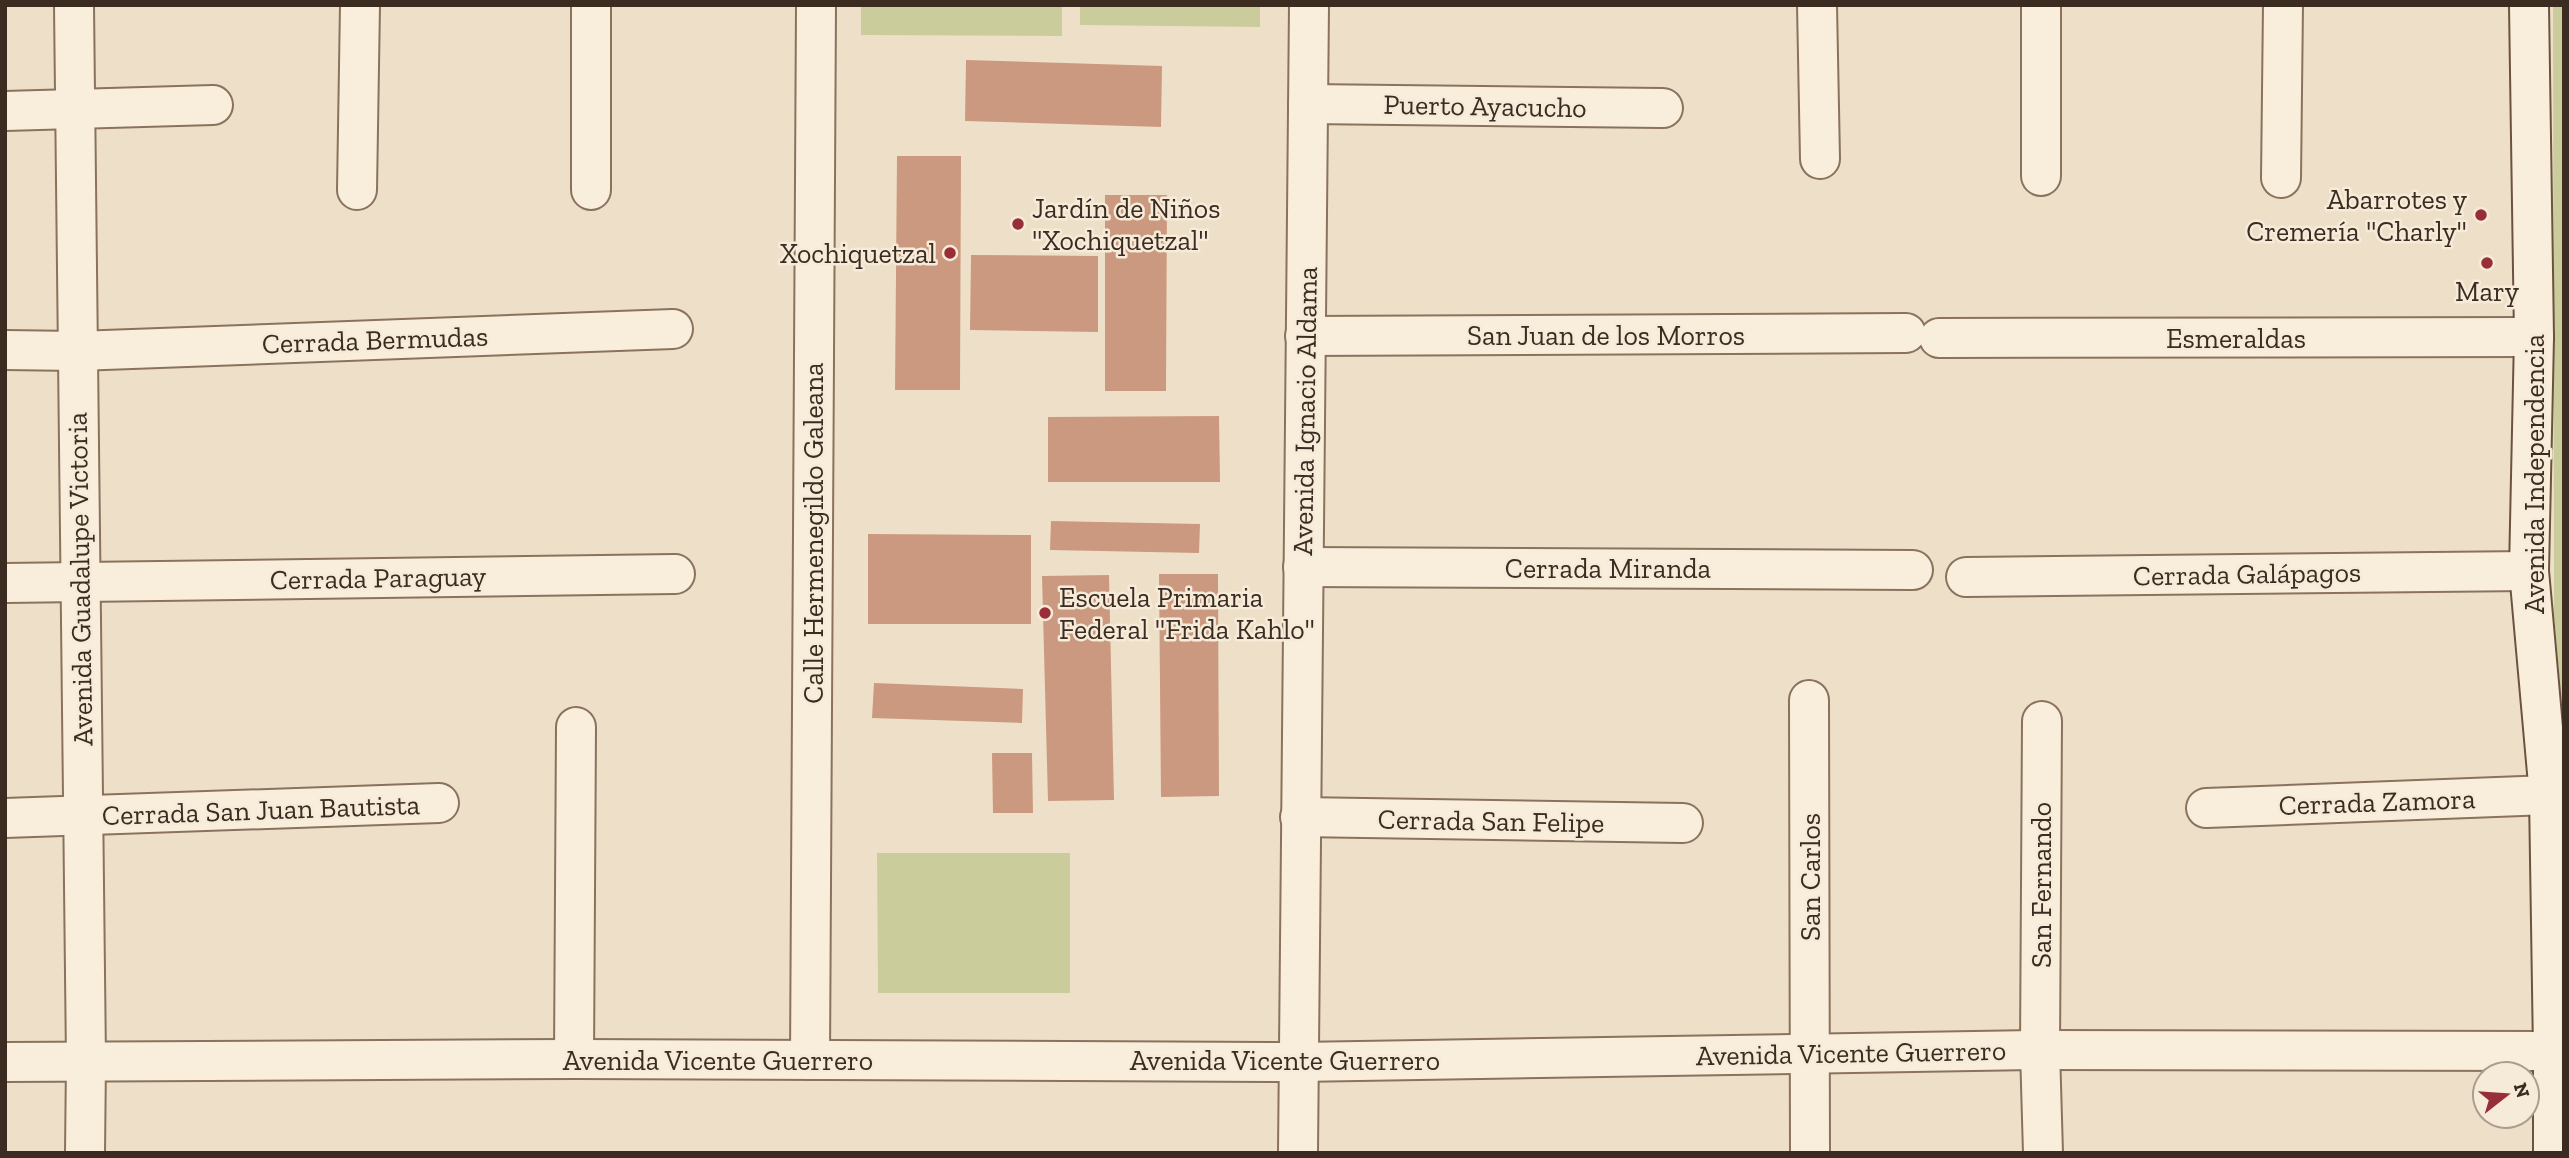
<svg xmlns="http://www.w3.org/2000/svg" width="2569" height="1158" font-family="'Zilla Slab',serif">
  <rect width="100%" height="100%" fill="#eee0c8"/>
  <g fill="#cbcc9c">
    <polygon points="861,5 1062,5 1062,36 861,35"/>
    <polygon points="1080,5 1260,5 1260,27 1080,25"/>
    <polygon points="2553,5 2564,5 2564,733 2554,615"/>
    <polygon points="877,853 1070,853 1070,993 878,993"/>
  </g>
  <g fill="#cb997f">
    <polygon points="966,60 1162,66 1161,127 965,121"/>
    <polygon points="897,156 961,156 960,390 895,390"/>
    <polygon points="1105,195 1167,195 1166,391 1105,391"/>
    <polygon points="971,255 1098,256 1098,332 970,330"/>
    <polygon points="1219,416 1220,482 1048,482 1048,417"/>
    <polygon points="1051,521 1200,524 1199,553 1050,550"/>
    <polygon points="868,534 1031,535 1031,624 868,624"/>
    <polygon points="1159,574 1218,574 1219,796 1161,797"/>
    <polygon points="1109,575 1114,800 1048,801 1042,576"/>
    <polygon points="874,683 1023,689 1022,723 872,718"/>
    <polygon points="992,753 1032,753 1033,813 993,813"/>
  </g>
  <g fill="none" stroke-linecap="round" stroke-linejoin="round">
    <defs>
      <g id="minor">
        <polyline points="74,5 86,1061 85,1153"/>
        <polyline points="591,5 591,190"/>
        <polyline points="1817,5 1820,159"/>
        <polyline points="1308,104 1663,108"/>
        <polyline points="5,111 213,105"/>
        <polyline points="2041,176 2041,5"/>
        <polyline points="2281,178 2283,5"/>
        <polyline points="357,190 360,5"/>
        <polyline points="1305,336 1906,333"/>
        <polyline points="1939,338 2534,337"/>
        <polyline points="5,350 77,351 673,329"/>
        <polyline points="1303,567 1913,570"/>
        <polyline points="1966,577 2529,571"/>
        <polyline points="5,583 675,574"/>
        <polyline points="1809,700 1810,1153"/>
        <polyline points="2042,721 2040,1050 2043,1153"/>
        <polyline points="2206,808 2549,795"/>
        <polyline points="1300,817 1683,823"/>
        <polyline points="5,818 439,803"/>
        <polyline points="574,1059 576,727"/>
        <polyline points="810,1060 816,5"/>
        <polyline points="5,1062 574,1059 1298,1062 2040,1050 2564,1051"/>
        <polyline points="1298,1153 1309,5"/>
      </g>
      <polyline id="secondary" points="2529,5 2534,337 2529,571 2549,795 2553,1051 2553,1153"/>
    </defs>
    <use href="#minor" stroke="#8a725d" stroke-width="42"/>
    <use href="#secondary" stroke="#6c5340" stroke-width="42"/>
    <use href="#minor" stroke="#f9eedc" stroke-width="38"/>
    <use href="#secondary" stroke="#f9eedc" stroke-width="38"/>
  </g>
  <g fill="#982e37" stroke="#f6ebd8" stroke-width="2.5">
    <circle cx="2481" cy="215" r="7"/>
    <circle cx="1018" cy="224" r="7"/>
    <circle cx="950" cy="253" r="7"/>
    <circle cx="2487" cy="263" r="7"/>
    <circle cx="1045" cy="613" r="7"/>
  </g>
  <g text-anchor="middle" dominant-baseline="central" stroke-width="5" stroke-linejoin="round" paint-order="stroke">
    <g font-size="28" fill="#3b2b21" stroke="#f6ebd8">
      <text transform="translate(1485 106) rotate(1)">Puerto Ayacucho</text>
      <text x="1606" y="335">San Juan de los Morros</text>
      <text x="2236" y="338">Esmeraldas</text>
      <text transform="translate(375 340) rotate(-2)">Cerrada Bermudas</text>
      <text transform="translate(1305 411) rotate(-89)">Avenida Ignacio Aldama</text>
      <text transform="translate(2534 474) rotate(-90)">Avenida Independencia</text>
      <text transform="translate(813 533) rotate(-90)">Calle Hermenegildo Galeana</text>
      <text x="1608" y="568">Cerrada Miranda</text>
      <text transform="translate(2247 574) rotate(-1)">Cerrada Galápagos</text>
      <text transform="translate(378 578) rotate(-1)">Cerrada Paraguay</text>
      <text transform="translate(80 579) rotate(-91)">Avenida Guadalupe Victoria</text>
      <text transform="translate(2377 802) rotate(-2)">Cerrada Zamora</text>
      <text transform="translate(261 810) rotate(-2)">Cerrada San Juan Bautista</text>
      <text transform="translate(1491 821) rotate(1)">Cerrada San Felipe</text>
      <text transform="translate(1810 877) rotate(-90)">San Carlos</text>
      <text transform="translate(2041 885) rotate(-90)">San Fernando</text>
      <text transform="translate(1851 1053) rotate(-1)">Avenida Vicente Guerrero</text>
      <text x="718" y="1060">Avenida Vicente Guerrero</text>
      <text x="1285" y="1060">Avenida Vicente Guerrero</text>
    </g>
    <g font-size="28" fill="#3b2b21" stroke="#f6ebd8" text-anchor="end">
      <text x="2467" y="199">Abarrotes y<tspan x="2467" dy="32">Cremería "Charly"</tspan></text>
      <text x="1032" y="208" text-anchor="start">Jardín de Niños<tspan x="1032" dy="32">"Xochiquetzal"</tspan></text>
      <text x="936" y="253">Xochiquetzal</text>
      <text x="2487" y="291" text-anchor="middle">Mary</text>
      <text x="1059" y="597" text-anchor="start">Escuela Primaria<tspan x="1059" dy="32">Federal "Frida Kahlo"</tspan></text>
    </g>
  </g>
  <rect width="2569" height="1158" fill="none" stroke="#3b2b21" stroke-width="14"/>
  <g transform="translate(2506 1095) rotate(73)"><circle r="33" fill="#f6ebd8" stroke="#ab9e8f" stroke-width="2"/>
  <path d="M0-5L12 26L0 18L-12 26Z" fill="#982e37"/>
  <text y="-10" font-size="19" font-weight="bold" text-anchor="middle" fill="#3b2b21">N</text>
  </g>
</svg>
